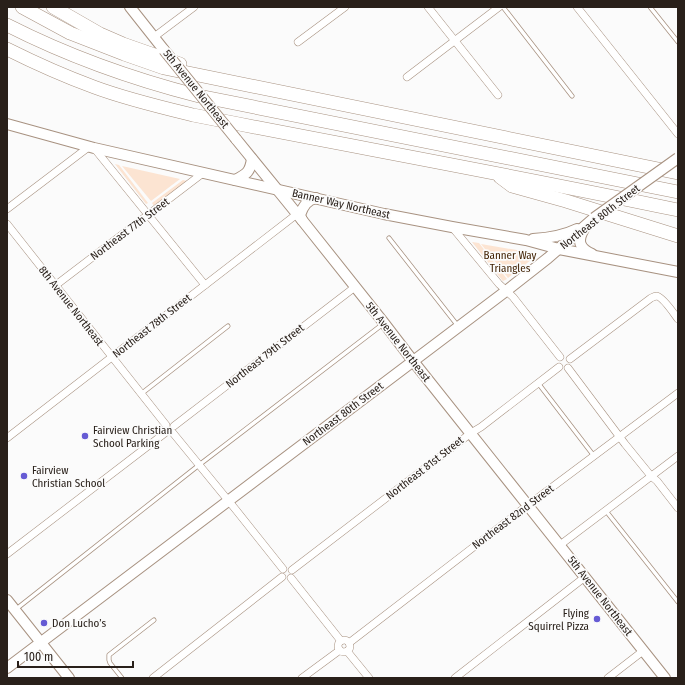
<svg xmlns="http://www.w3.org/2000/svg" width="685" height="685" font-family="'Fira Sans Condensed',sans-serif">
  <rect width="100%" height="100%" fill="#fbfbfb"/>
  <g fill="#fce4d2">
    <polygon points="115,164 119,165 148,203 146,204"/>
    <polygon points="122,166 180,179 151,201"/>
    <polygon points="183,180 187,181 154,206 152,203"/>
    <polygon points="472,242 479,243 507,279 503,281 502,280"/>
    <polygon points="481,244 534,253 536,256 508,278"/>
  </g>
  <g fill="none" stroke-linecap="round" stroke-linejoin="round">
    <defs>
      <g id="lane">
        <polyline points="503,7 572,96"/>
        <polyline points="650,7 678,42"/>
        <polyline points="389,238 458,326"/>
        <polyline points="538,383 594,456"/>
        <polyline points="141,394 228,326"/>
        <polyline points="606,511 678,602"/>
        <polyline points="15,610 199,465 383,324"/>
        <polyline points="122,678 110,663 109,660 109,655 154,620"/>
      </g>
      <g id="street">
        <polyline points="428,7 498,95"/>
        <polyline points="577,7 678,134"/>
        <polyline points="154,37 194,7"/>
        <polyline points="298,42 345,7"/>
        <polyline points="407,77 499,7"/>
        <polyline points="94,148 205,285"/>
        <polyline points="7,209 90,146"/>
        <polyline points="7,224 166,425"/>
        <polyline points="452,227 499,284 513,297 560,357"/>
        <polyline points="56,285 203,173"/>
        <path d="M570,359L651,298C653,297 655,296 657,296C664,298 674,314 678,319"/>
        <polyline points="568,368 625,444 651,476 657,481 678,508"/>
        <polyline points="174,426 355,287"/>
        <polyline points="173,433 236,510 283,569"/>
        <polyline points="7,438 297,214"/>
        <polyline points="560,545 678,456"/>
        <polyline points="7,554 165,433"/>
        <polyline points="292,570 471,433 481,427 559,367"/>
        <polyline points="291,578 341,641"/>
        <circle cx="344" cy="646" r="6"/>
        <polyline points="349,643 519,512 678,393"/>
        <polyline points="347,651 369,678"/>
        <polyline points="153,678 282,577"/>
        <polyline points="302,678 340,650"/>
        <polyline points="455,678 585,577"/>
        <polyline points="608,678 643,651"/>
      </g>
      <g id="secondary">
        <polyline points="130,7 164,50"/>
        <polyline points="7,124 94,148 384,214 452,227 526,240 559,249 678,272"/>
        <polyline points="236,139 302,220 384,323 413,361 665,678"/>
        <path d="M235,180C247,174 250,172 252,159"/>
        <path d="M302,220L300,215C303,206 307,200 316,198"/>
        <path d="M584,229C577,241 579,248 592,254"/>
        <path d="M533,239C549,238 563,236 577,229"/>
        <polyline points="7,600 69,678"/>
        <polyline points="7,668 506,291 548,258 594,218"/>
      </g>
      <g id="highway">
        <polyline points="22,7 70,33 124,54 164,68 678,173"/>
        <polyline points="53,7 100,34 123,44 180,64"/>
        <path d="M7,25C68,56 132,79 199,96L678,192"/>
        <path d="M7,49C35,63 64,76 94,87C126,99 160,107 193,115C355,147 517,176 678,210"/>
        <polyline points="500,177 512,186 566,201 678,236"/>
      </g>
    </defs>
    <use href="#lane" stroke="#a89281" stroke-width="5"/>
    <use href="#street" stroke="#a89281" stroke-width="8"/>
    <use href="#secondary" stroke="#a89281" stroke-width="12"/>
    <use href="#highway" stroke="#a89281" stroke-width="14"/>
    <use href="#lane" stroke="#fff" stroke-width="3.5"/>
    <use href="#street" stroke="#fff" stroke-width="7"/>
    <use href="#secondary" stroke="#fff" stroke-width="10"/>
    <use href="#highway" stroke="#fff" stroke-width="13"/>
    <defs>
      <g id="secondary-bridge">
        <polyline points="164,50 236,139"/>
        <polyline points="594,218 678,158"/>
      </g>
    </defs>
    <use href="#secondary-bridge" stroke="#a89281" stroke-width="12" stroke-linecap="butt"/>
    <use href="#secondary-bridge" stroke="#fff" stroke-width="10"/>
  </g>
  <g fill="#665bd4" stroke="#fbfbfb" stroke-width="1.5">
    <circle cx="85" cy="436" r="4"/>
    <circle cx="24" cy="476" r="4"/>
    <circle cx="597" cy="619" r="4"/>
    <circle cx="44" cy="623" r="4"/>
  </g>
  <g text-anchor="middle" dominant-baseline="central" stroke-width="3.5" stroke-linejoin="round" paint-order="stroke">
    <g font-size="11" fill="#29201a" stroke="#fbfbfb">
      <text transform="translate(196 89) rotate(51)">5th Avenue Northeast</text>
      <text transform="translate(341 204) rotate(13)">Banner Way Northeast</text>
      <text transform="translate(600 217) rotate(-38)">Northeast 80th Street</text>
      <text transform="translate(130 229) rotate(-37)">Northeast 77th Street</text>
      <text transform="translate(71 306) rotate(52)">8th Avenue Northeast</text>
      <text transform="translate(152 326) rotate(-38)">Northeast 78th Street</text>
      <text transform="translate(398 342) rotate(52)">5th Avenue Northeast</text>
      <text transform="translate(265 356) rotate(-38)">Northeast 79th Street</text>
      <text transform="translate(343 414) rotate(-37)">Northeast 80th Street</text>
      <text transform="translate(425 468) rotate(-38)">Northeast 81st Street</text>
      <text transform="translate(513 517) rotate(-37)">Northeast 82nd Street</text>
      <text transform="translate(600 596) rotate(52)">5th Avenue Northeast</text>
    </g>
    <g font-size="11" fill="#422305" stroke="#fbfbfb">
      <text x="510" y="255">Banner Way<tspan x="510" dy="13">Triangles</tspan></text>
    </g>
    <g font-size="11" fill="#29201a" stroke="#fbfbfb" text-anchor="start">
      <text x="93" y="430">Fairview Christian<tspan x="93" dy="13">School Parking</tspan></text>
      <text x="32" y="470">Fairview<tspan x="32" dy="13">Christian School</tspan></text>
      <text x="589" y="613" text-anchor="end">Flying<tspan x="589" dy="13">Squirrel Pizza</tspan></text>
      <text x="52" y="623">Don Lucho’s</text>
    </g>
  </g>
  <rect width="685" height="685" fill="none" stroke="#29201a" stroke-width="16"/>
  <path d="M18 661v6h115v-6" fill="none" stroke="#29201a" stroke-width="2"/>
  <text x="24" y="661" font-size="12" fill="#29201a" stroke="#fbfbfb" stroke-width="3" paint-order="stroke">100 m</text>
</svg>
